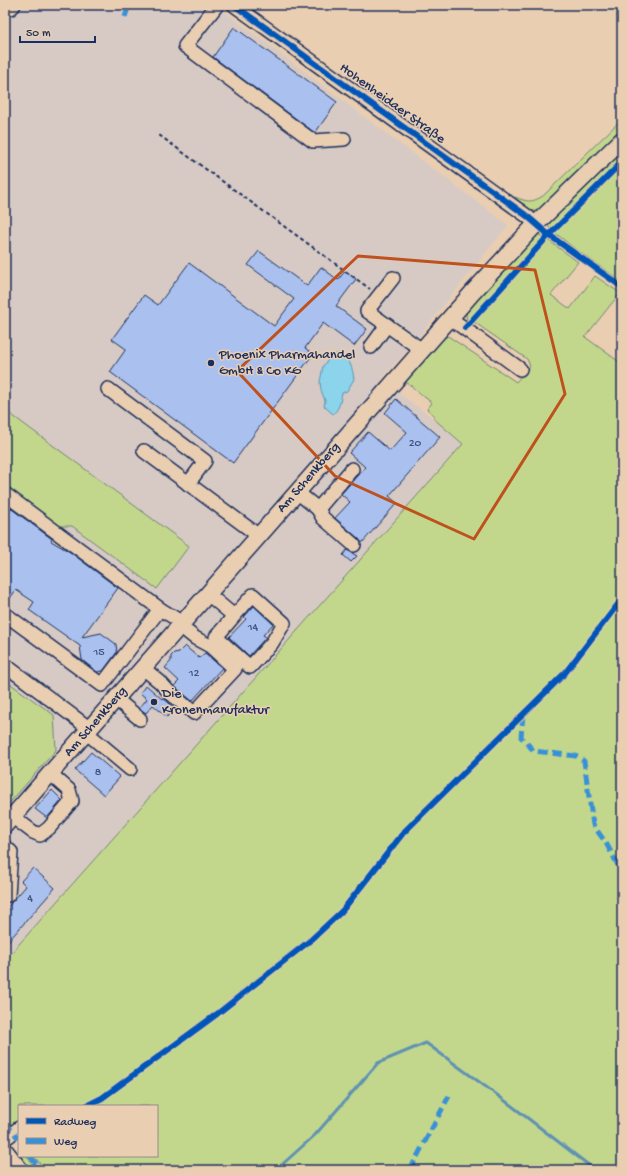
<svg xmlns="http://www.w3.org/2000/svg" width="627" height="1175" font-family="'Gochi Hand',sans-serif">
  <rect width="100%" height="100%" fill="#eaceb1"/>
  <filter id="ink" filterUnits="userSpaceOnUse"><feTurbulence type="fractalNoise" baseFrequency=".025" numOctaves="2"/><feDisplacementMap in="SourceGraphic" scale="8" xChannelSelector="R" yChannelSelector="G"/><feConvolveMatrix kernelMatrix="1 2 1 2 8 2 1 2 1" color-interpolation-filters="sRGB"/></filter>
  <g filter="url(#ink)">
    <polygon fill="#d7cac4" points="5,5 216,5 508,225 421,334 381,380 433,418 463,444 5,960"/>
    <g fill="#c3d78c" stroke="#6f8375">
      <path d="M622,119V131L546,205C538,212 536,212 526,209L525,205L514,198L515,197C528,202 531,203 543,196Z"/>
      <polygon points="622,148 622,159 551,230 547,224"/>
      <polygon points="622,166 622,282 574,248 554,232"/>
      <polygon points="537,234 545,237 467,322 466,316 467,310"/>
      <polygon points="548,240 578,262 551,295 570,309 595,276 620,293 585,337 622,364 622,594 563,671 487,745 402,831 340,911 310,936 214,1012 99,1097 85,1104 76,1106 19,1106 19,1122 12,1126 5,1119 5,960 463,444 433,418 435,416 427,409 432,403 405,381 442,339 448,336 516,382 530,366 527,359 474,322"/>
      <polygon points="5,410 189,546 157,589 72,526 59,526 5,486"/>
      <polygon points="622,604 622,1170 45,1170 34,1156 157,1156 157,1106 92,1106 103,1101 122,1087 218,1016 313,941 344,913 404,837 567,674"/>
      <polygon points="5,680 54,715 56,750 5,808"/>
      <polygon points="19,1156 27,1156 36,1170 28,1170"/>
    </g>
    <path fill="#8bd4ec" stroke="#5e92b3" d="M338,354C351,359 352,367 354,379L347,391L342,393C340,402 340,408 333,414L324,406L325,401L321,390L320,382L323,366L332,355Z"/>
    <g fill="none" stroke-linecap="round" stroke-linejoin="round">
      <polyline stroke="#5e92b3" stroke-width="3" points="276,1170 315,1135 378,1063 426,1043 508,1103 595,1170"/>
    </g>
    <g fill="#aac1ef" stroke="#1b2f5e">
      <polygon points="234,27 337,102 315,133 213,57"/>
      <polygon points="259,251 307,286 321,267 338,280 345,271 356,279 336,306 367,329 354,346 323,323 305,348 313,354 233,463 110,372 126,349 112,339 144,295 158,305 189,263 274,326 294,299 248,265"/>
      <polygon points="396,399 440,437 389,496 397,503 362,543 359,539 335,518 350,502 341,494 365,467 349,453 368,432 390,451 407,432 385,413"/>
      <polygon points="5,504 52,539 51,541 70,552 118,588 82,637 101,633 116,644 117,652 103,671 97,672 82,660 80,646 29,610 34,602 16,590 5,605"/>
      <polygon points="347,550 357,556 351,562 343,555"/>
      <polygon points="254,606 273,624 263,635 266,637 249,656 229,637 246,619 244,617"/>
      <polygon points="185,646 199,658 205,653 222,668 192,701 174,686 179,681 165,668 171,661 171,656 174,653 179,652"/>
      <polygon points="146,685 162,699 163,698 175,708 167,717 153,705 146,713 139,708 147,699 140,693"/>
      <polygon points="91,752 120,777 104,795 75,770"/>
      <polygon points="52,790 62,800 47,818 35,809"/>
      <polygon points="33,868 55,888 5,945 5,910 26,886 21,881"/>
    </g>
    <g fill="none" stroke-linecap="round" stroke-linejoin="round">
      <defs>
        <g id="minor">
          <polyline points="217,5 185,46 313,141 344,139"/>
          <polyline points="234,5 527,216 536,224"/>
          <polyline points="11,8 14,5"/>
          <polyline points="393,278 367,311 422,350"/>
          <polyline points="450,318 520,369"/>
          <polyline points="371,347 387,325"/>
          <polyline points="108,389 205,461 188,484"/>
          <polyline points="144,451 259,536"/>
          <polyline points="297,492 318,509 352,469"/>
          <polyline points="5,494 160,609"/>
          <polyline points="318,509 323,518 354,545"/>
          <polyline points="208,594 234,616 253,595 284,623 272,643 250,667 216,637 234,616"/>
          <polyline points="5,614 102,685 160,609 183,623"/>
          <polyline points="5,665 90,729"/>
          <polyline points="143,668 160,682 169,692 194,713 235,669 210,646 195,638 180,626"/>
          <polyline points="116,699 140,719"/>
          <polyline points="87,733 130,769"/>
          <polyline points="13,817 33,832 40,835 49,828 72,801 69,790 51,774"/>
          <polyline points="5,847 11,852 8,895"/>
          <polyline points="5,1139 19,1128"/>
        </g>
        <g id="major">
          <polyline points="5,825 473,292 536,224 622,140"/>
          <polyline points="5,1151 20,1170"/>
        </g>
      </defs>
      <use href="#minor" stroke="#1b2f5e" stroke-width="16"/>
      <use href="#major" stroke="#1b2f5e" stroke-width="19"/>
      <polyline stroke="#1b2f5e" stroke-width="2" stroke-dasharray="4 3" stroke-linecap="butt" points="159,135 370,289"/>
      <use href="#minor" stroke="#eaceb1" stroke-width="13"/>
      <use href="#major" stroke="#eaceb1" stroke-width="16"/>
      <g stroke="#3891d7" stroke-width="5" stroke-dasharray="10 5" stroke-linecap="butt">
        <polyline points="125,17 129,5"/>
        <polyline points="523,715 521,737 534,751 576,756 584,761 593,825 606,843 620,869 622,876"/>
        <polyline points="5,1122 19,1139"/>
        <polyline points="30,1156 41,1170"/>
        <polyline points="410,1170 449,1096"/>
      </g>
      <defs>
        <g id="cycleway">
          <polyline points="234,5 527,216 549,235 622,287"/>
          <polyline points="465,328 549,235 622,162"/>
          <polyline points="86,1106 102,1098 217,1014 312,939 342,911 404,832 565,673 622,599"/>
        </g>
      </defs>
      <use href="#cycleway" stroke="#eaceb1" stroke-width="8"/>
      <use href="#cycleway" stroke="#0057b8" stroke-width="6"/>
    </g>
  </g>
  <path fill="none" stroke="#bf511c" stroke-width="3" stroke-linejoin="round" d="M358,256L535,270L565,394L474,539L335,476L237,371Z"/>
  <g fill="#1b2f5e" stroke="#eaceb1" stroke-width="1.5">
    <circle cx="211" cy="363" r="4"/>
    <circle cx="154" cy="702" r="4"/>
  </g>
  <g text-anchor="middle" dominant-baseline="central" stroke-width="3" stroke-linejoin="round" paint-order="stroke">
    <g font-size="12" fill="#3f5482">
      <text x="415" y="444">20</text>
      <text x="253" y="628">14</text>
      <text x="99" y="653">15</text>
      <text x="194" y="674">12</text>
      <text x="98" y="773">8</text>
      <text x="30" y="899">4</text>
    </g>
    <g font-size="14" fill="#1b2f5e" stroke="#eaceb1">
      <text transform="translate(392 104) rotate(36)">Hohenheidaer Straße</text>
      <text transform="translate(309 478) rotate(-49)">Am Schenkberg</text>
      <text transform="translate(96 722) rotate(-49)">Am Schenkberg</text>
    </g>
    <g font-size="14" fill="#1b2f5e" stroke="#eaceb1" text-anchor="start">
      <text x="219" y="355">Phoenix Pharmahandel<tspan x="219" dy="16">GmbH &amp; Co KG</tspan></text>
      <text x="162" y="694">Die<tspan x="162" dy="16">Kronenmanufaktur</tspan></text>
    </g>
  </g>
  <rect width="627" height="1175" fill="none" stroke="#eaceb1" stroke-width="20"/>
  <rect x="10" y="10" width="607" height="1155" fill="none" stroke="#1b2f5e" stroke-width="1.5" filter="url(#ink)"/>
  <rect x="18" y="1105" width="140" height="52" fill="#eaceb1" stroke="#978e90"/>
  <rect x="26" y="1118" width="20" height="6" fill="#0057b8" stroke="#978e90"/>
  <text x="54" y="1125" font-size="12" fill="#1b2f5e">Radweg</text>
  <rect x="26" y="1138" width="20" height="6" fill="#3891d7" stroke="#978e90"/>
  <text x="54" y="1145" font-size="12" fill="#1b2f5e">Weg</text>
  <path d="M20 36v6h75v-6" fill="none" stroke="#1b2f5e" stroke-width="2"/>
  <text x="26" y="36" font-size="12" fill="#1b2f5e" stroke="#eaceb1" stroke-width="3" paint-order="stroke">50 m</text>
</svg>
